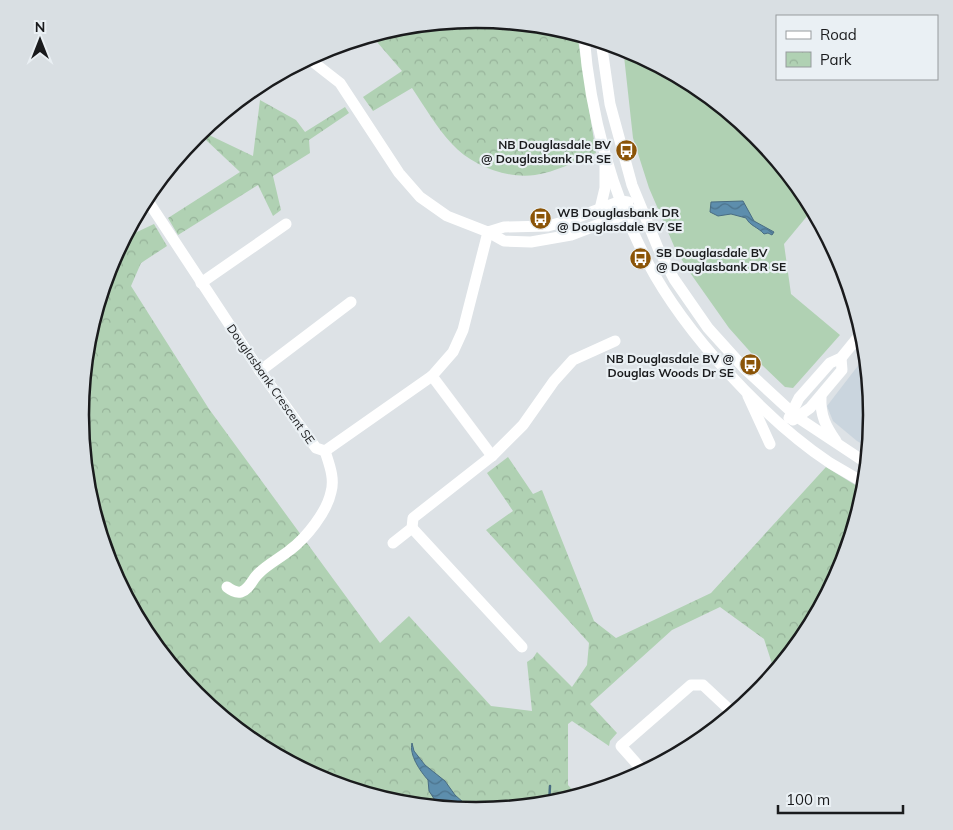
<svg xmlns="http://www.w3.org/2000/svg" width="953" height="830" font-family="Mulish,sans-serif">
  <defs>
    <pattern id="park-crowns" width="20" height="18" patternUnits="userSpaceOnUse" patternTransform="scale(1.25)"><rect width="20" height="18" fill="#b0d1b3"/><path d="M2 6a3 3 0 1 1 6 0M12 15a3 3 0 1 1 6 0" fill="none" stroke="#97b39a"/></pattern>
    <pattern id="water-waves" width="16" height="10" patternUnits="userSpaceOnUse" patternTransform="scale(1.25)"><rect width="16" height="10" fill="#5d8ead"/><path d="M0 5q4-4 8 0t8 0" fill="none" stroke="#4c738c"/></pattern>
  </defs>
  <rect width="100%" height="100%" fill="#dde2e6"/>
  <polygon fill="#cad5de" points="867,354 873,415 869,448 857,441 833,421 827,406"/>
  <polygon fill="#b0d1b3" points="623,47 697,86 757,135 806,195 813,209 784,244 791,294 840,335 793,388 785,387 762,365 729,328 686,267 674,246 649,188 633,138"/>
  <g fill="url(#park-crowns)">
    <path d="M476,19L554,26L577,33L596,153C576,161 556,172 535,175C506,179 471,165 452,144C436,127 425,107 412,88L373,111L363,97L402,71L371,35L399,26Z"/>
    <polygon points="260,100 296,120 305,132 345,107 349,113 309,140 310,153 273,176 281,210 273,216 258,185 178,235 168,218 240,172 206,140 209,135 253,156"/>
    <polygon points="154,224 167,246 141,263 131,286 209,409 380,643 409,616 491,706 532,711 527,662 533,658 537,652 572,687 587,665 589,643 486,530 513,511 487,473 508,457 533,494 542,490 594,621 616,638 711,593 826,467 865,491 865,493 842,567 806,635 775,673 764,639 720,607 672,630 590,704 617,733 610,741 609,746 572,721 568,724 568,785 578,796 554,804 476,811 399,804 325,781 256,744 196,695 147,635 110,566 88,492 80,415 88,337 111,263 124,238"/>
  </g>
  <g fill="url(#water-waves)" stroke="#496c82">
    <path d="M743,201L754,221L774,232L772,235L768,233L764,234C758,227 750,226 746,218L731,214L718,216L710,212L711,202Z"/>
    <path d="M412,743L414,751L425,765L445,781L455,795L473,811L440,808L429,791L428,780C420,771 409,755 412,743Z"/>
  </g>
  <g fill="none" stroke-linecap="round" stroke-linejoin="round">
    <polyline stroke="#496c82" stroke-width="2.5" points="549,804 550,786"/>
    <g stroke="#fff" stroke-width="11">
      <path d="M584,36C590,114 612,194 648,263C685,333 764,419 830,463C842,470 854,477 866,484"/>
      <polyline points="601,41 610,104 632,185 658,248 674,279 708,328 745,369 797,417 868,464"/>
      <polyline points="308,58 340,83 399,173 420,197 447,216 488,232 504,241 531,242 571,235 626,214 631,209"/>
      <polyline points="146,198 260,371 316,448 325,451 432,376 453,352 463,330 488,232"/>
      <polyline points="600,209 605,188 605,162"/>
      <polyline points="488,232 504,227 548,226 570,220 621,201 628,202"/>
      <polyline points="201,283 286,224"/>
      <polyline points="260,371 351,302"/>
      <polyline points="432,376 492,456"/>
      <polyline points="748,396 770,444"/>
      <path d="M821,397C820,415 826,427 836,441"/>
      <polyline points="789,418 799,398 830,363 841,358 863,331"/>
      <polyline points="793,420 810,408 842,370 841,358"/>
      <polyline points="412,528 522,647"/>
      <polyline points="393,543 412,528 413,518 492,456 523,425 554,381 573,360 615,341"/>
      <path d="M227,587C231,590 235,593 241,592C250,589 252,579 259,573C268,564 280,558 290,550C306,538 327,512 331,492C335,478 329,464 325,451"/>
      <polyline points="644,772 621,746 691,685 703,685 734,714"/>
    </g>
  </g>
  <defs>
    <symbol id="bus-disc" viewBox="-11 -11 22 22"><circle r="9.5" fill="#8b5407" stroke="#eaf0f4"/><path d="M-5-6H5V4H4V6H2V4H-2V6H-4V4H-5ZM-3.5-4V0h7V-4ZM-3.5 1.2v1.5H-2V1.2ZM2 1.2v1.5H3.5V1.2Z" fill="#fff"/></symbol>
  </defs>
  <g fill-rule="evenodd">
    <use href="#bus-disc" x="614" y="138" width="25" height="25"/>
    <use href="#bus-disc" x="528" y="206" width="25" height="25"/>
    <use href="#bus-disc" x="628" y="246" width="25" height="25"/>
    <use href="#bus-disc" x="738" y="352" width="25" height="25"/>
  </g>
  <g text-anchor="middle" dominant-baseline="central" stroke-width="4.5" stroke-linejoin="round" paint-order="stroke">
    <g font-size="12" font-weight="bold" fill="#1a1b1d" stroke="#eaf0f4" text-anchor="end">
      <text x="611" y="144">NB Douglasdale BV<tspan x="611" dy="14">@ Douglasbank DR SE</tspan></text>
      <text x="557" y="212" text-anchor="start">WB Douglasbank DR<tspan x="557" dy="14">@ Douglasdale BV SE</tspan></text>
      <text x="656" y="252" text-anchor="start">SB Douglasdale BV<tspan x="656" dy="14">@ Douglasbank DR SE</tspan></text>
      <text x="734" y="358">NB Douglasdale BV @<tspan x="734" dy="14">Douglas Woods Dr SE</tspan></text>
    </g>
    <g font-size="12" fill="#1a1b1d" stroke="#eaf0f4">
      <text transform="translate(271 384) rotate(55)">Douglasbank Crescent SE</text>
    </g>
  </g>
  <path d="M0 0H953V830H0ZM89 415a387 387 0 1 1 774 0a387 387 0 1 1-774 0Z" fill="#d9dfe3" fill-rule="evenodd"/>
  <path fill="none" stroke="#1a1b1d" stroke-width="2.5" d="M89 415a387 387 0 1 1 774 0a387 387 0 1 1-774 0Z"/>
  <rect x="776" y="15" width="162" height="65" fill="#eaf0f4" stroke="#979b9e"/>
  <rect x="786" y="31" width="25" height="8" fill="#ffffff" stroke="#979b9e"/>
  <text x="820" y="40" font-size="15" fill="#1a1b1d">Road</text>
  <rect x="786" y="52" width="25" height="15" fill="url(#park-crowns)" stroke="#979b9e"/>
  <text x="820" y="65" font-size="15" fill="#1a1b1d">Park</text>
  <g transform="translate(40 40)" stroke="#eaf0f4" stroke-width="4" paint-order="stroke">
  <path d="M0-4L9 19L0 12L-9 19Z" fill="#1a1b1d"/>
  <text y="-8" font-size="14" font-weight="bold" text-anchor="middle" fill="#1a1b1d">N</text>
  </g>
  <path d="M778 805v8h125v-8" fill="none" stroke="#1a1b1d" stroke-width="2.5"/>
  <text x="786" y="805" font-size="15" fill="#1a1b1d" stroke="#eaf0f4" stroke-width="4" paint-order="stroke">100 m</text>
</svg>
